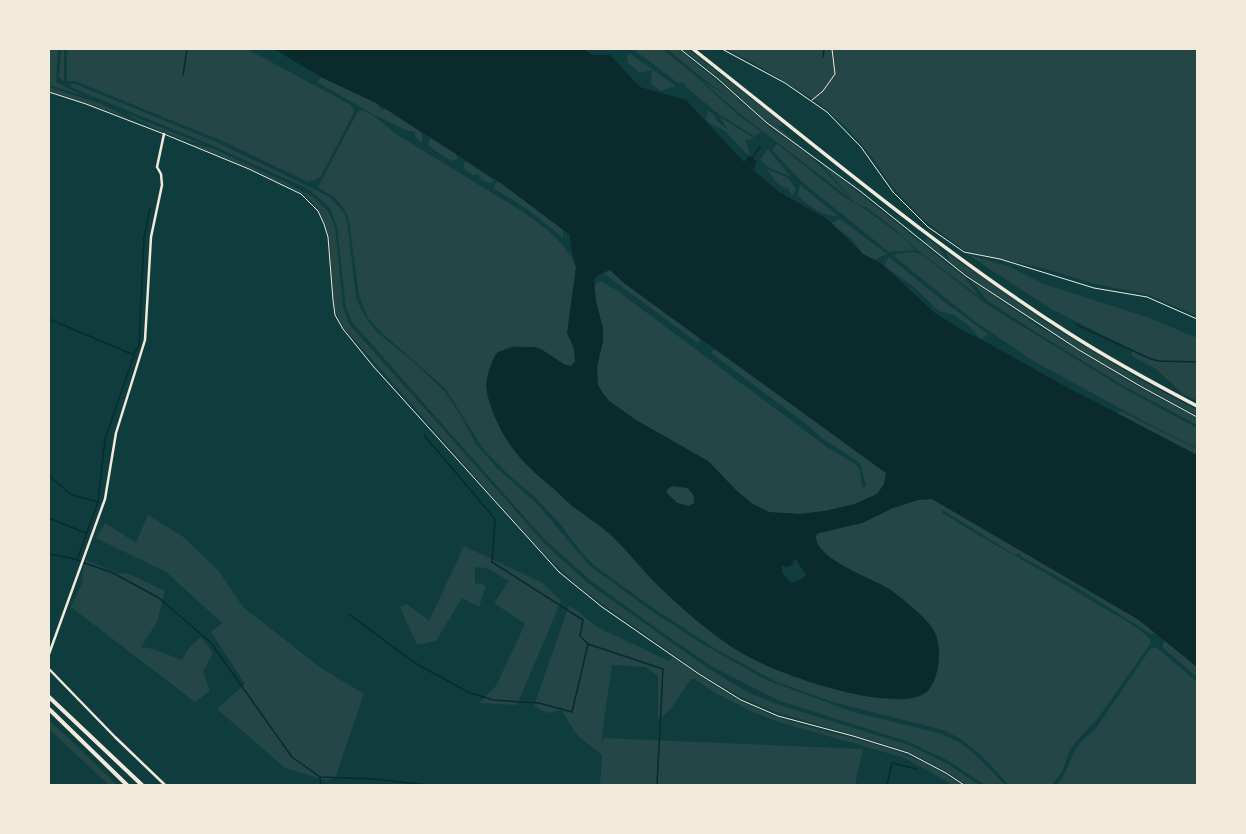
<svg xmlns="http://www.w3.org/2000/svg" width="1246" height="834" font-family="Karla,sans-serif">
  <rect width="100%" height="100%" fill="#0f3d3e"/>
  <g fill="#244646">
    <polygon points="49,49 58,49 56,82 84,96 49,85"/>
    <polygon points="61,49 64,49 64,81 59,77"/>
    <polygon points="67,49 247,49 351,105 354,112 321,176 315,180 308,182 227,143 75,81 67,81"/>
    <polygon points="633,49 662,49 690,71 739,116 762,132 754,136 716,112 686,87 685,84 681,82 678,83"/>
    <path d="M667,49H678L745,104C720,95 688,66 667,49Z"/>
    <polygon points="682,49 688,49 776,118 782,123 782,126 781,127 775,124 805,150 776,130 752,109 762,115 750,107 718,77"/>
    <polygon points="726,49 1197,49 1197,316 1146,294 1095,284 1046,269 964,250 920,217 892,186 872,157 848,129 818,102 759,66"/>
    <polygon points="629,53 676,86 661,91 651,84 652,70 640,73 627,62 627,57"/>
    <polygon points="321,77 378,104 378,106 382,110 386,109 422,133 422,143 415,137 415,132 405,130 371,113 317,82"/>
    <polygon points="701,80 749,108 770,128 811,156 852,200 739,113"/>
    <polygon points="71,83 80,86 212,140 330,197 344,213 347,221 355,288 357,301 369,323 377,332 418,366 445,392 458,411 476,444 497,468 537,504 589,565 650,610 701,643 764,679 853,712 938,733 959,742 977,756 1005,785 985,785 947,760 909,742 780,701 711,666 663,633 591,581 543,538 352,322 346,307 337,227 330,208 309,189 209,144 85,93 71,87"/>
    <polygon points="49,87 101,104 131,119 49,91"/>
    <path d="M361,110C376,114 386,127 399,136C426,152 453,169 479,185C511,205 562,231 576,267L572,343L575,353V362L571,366H568C554,359 543,348 527,347C506,344 496,350 490,370C488,376 485,381 486,387C487,402 496,421 503,434C517,459 534,472 555,490C561,495 566,501 572,506C584,514 597,523 608,533C626,549 641,569 658,586C682,609 714,637 743,654C777,673 817,684 854,693C874,698 907,705 925,693C935,686 938,670 939,660C939,649 938,639 933,629C925,615 896,594 881,585C865,575 814,558 816,535L819,533L862,523L893,508L918,500L932,499L1139,620L1155,633L1151,634L1075,586L1022,557L1019,553L1015,555L943,510L942,513C993,545 1046,572 1097,604C1115,615 1135,624 1150,639L1151,643L1098,718L1075,743L1069,752L1062,772L1052,785H1009L981,755L959,738L943,730L833,702L775,681L719,651L650,606L595,566L581,552L561,525L535,497L511,477L484,450L445,388L382,333L368,318L359,296L349,220L344,208L334,197L318,187L357,113Z"/>
    <polygon points="708,110 714,115 717,121 728,130 720,117 755,139 745,140 749,150 749,156 725,131 708,122 706,118"/>
    <polygon points="120,111 205,145 183,140 166,133 165,130 162,132"/>
    <polygon points="431,138 455,153 458,159 452,161 435,151 428,144"/>
    <path d="M190,144L212,148L283,181L313,197L328,211L335,227L343,307L349,324L546,545L589,584L709,669L747,692L779,705L909,745L949,765L979,785H966L946,771L907,751L776,712L743,698L706,677L601,603L583,590L542,552L344,328C341,323 338,317 336,311C325,269 343,225 302,193L250,168Z"/>
    <polygon points="777,144 844,197 865,209 903,237 915,250 889,252 801,181 772,150"/>
    <polygon points="768,149 791,177 770,168 760,160"/>
    <path d="M465,161L495,181C488,185 481,181 478,174L473,175L463,168Z"/>
    <polygon points="819,161 965,278 980,297 916,249 896,230 867,208 854,202"/>
    <path d="M767,169L788,178L796,189L792,196L788,188C778,188 772,177 767,169Z"/>
    <polygon points="498,181 563,228 563,238 530,211 494,188 495,184"/>
    <path d="M800,185L837,215C828,220 804,203 798,195Z"/>
    <polygon points="840,219 887,254 874,260 863,254 853,240 831,223"/>
    <polygon points="927,238 938,246 947,260 925,242"/>
    <polygon points="912,252 921,254 989,306 1125,389 1197,428 1197,448 1143,421 1032,360 973,320 895,257 895,254"/>
    <path d="M946,253H947L1053,327L1135,377L1197,410V415C1111,371 1027,320 950,262Z"/>
    <polygon points="967,254 1010,267 1044,284 1150,318 1197,338 1197,401 1183,394 1156,369 1132,356 1132,350 1051,309"/>
    <polygon points="889,257 942,300 988,334 981,339 968,325 954,315 939,311 913,286 884,266"/>
    <polygon points="610,270 624,283 700,339 698,343 603,273"/>
    <polygon points="970,280 1039,327 1093,360 1136,386 1197,418 1197,425 1122,385 1042,336 988,301"/>
    <polygon points="600,281 615,289 828,448 855,464 860,469 862,488 866,485 860,463 822,438 806,424 711,353 715,349 886,473 884,484 877,494 855,504 825,511 800,514 769,513 760,509 737,491 708,461 636,420 609,401 602,392 598,385 597,367 603,341 603,329 596,301 594,286"/>
    <polygon points="1120,411 1197,449 1197,455 1117,413"/>
    <polygon points="673,486 688,488 693,494 694,503 689,506 677,503 667,493 667,489"/>
    <polygon points="148,515 182,536 218,570 243,607 321,668 364,694 335,778 325,780 285,768 217,709 245,684 211,632 222,623 166,572 96,538 105,523 136,543"/>
    <polygon points="464,546 543,583 561,601 517,705 479,703 496,686 525,624 494,603 509,581 487,568 475,567 475,583 486,585 479,607 462,598 436,641 417,645 400,607 407,604 429,621"/>
    <polygon points="86,560 119,574 127,573 165,591 157,622 141,647 153,649 182,660 188,649 201,637 213,653 203,671 210,691 195,702 71,607 83,581 82,574"/>
    <path d="M569,605L599,628L669,661L672,657C705,680 739,703 777,717C841,739 904,743 961,785H953L905,758L779,722L751,711L713,692L695,679H691L670,710L658,720V676L645,667L612,665L602,735V748L603,738L863,749L855,785H600L602,755L578,736L561,710L547,713L534,706Z"/>
    <polygon points="1165,639 1197,659 1197,677 1162,647"/>
    <path d="M1151,648H1157L1197,682V785H1057C1073,766 1069,747 1094,731Z"/>
    <path d="M49,720C72,741 94,763 117,785H109L49,729Z"/>
  </g>
  <path fill="#0a2a2b" fill-rule="evenodd" d="M274,49H584L592,55H610L640,87L686,100L744,162L749,156L757,161L753,170L779,192L827,219L863,254L882,264L936,314L965,332L986,342L1061,384L1197,455V667L1139,620L932,499L918,500L893,508L862,523L819,533L816,535C813,558 870,578 886,587C898,594 926,618 933,629C938,637 939,647 939,657C938,668 936,679 930,688C920,702 897,698 883,698C845,696 773,672 740,652C714,636 688,614 666,593C645,574 629,551 608,532C596,523 583,514 571,505C565,500 559,493 553,488C527,468 506,445 494,414C488,398 484,387 489,370C492,363 493,357 498,352L515,347H535L541,349L565,365L571,366L575,362L574,348L567,333L576,267L571,249L570,235L498,181L378,104L321,77ZM610,270L624,283L886,473L884,484L877,494L855,504L825,511L800,514L769,512L751,503L737,491L708,461L636,420L609,401L602,392L598,385L597,367L603,341V329L596,301L594,281L596,276ZM673,486L688,488L694,496V503L689,506L677,503L667,493V489ZM795,558L806,575L800,580L791,583L782,573L781,565L787,567L792,565Z"/>
  <g fill="none" stroke-linecap="round" stroke-linejoin="round">
    <g stroke="#0a2a2b" stroke-width="1.5">
      <polyline points="823,57 824,49"/>
      <polyline points="183,75 187,49"/>
      <polyline points="751,160 760,147"/>
      <polyline points="49,319 134,355 105,439 98,502 77,560"/>
      <polyline points="1077,325 1151,359 1159,361 1197,362"/>
      <polyline points="134,354 139,345 144,238 150,208"/>
      <polyline points="424,435 495,519 492,562 583,620 580,636 588,644 663,669 657,785"/>
      <polyline points="49,476 72,495 98,502"/>
      <polyline points="49,518 86,533"/>
      <polyline points="49,554 71,558 113,573 159,598 211,643 292,757 320,777 373,779 428,785"/>
      <polyline points="350,615 415,663 468,692 493,700 539,703 572,712 588,644"/>
      <polyline points="320,777 321,785"/>
      <polyline points="887,785 892,763 917,769"/>
    </g>
    <polyline stroke="#f1e9da" stroke-width="1" points="680,49 718,79 767,123 860,191 966,276 1079,350 1140,386 1197,417"/>
    <g stroke="#f1e9da" stroke-width="1">
      <polyline points="722,49 785,83 827,112 861,147 893,192 928,227 964,252 1000,259 1094,288 1147,297 1197,319"/>
      <polyline points="49,92 86,104 164,134 249,169 301,194 318,211 324,224 328,237 333,300 335,315 343,329 373,366 559,572 602,607 699,674 741,700 778,716 853,736 908,753 946,773 964,785"/>
      <polyline points="812,100 823,91 835,74 832,49"/>
    </g>
    <g stroke="#f1e9da" stroke-width="2.5">
      <polyline points="49,654 105,499 116,433 145,340 151,237 162,185 161,174 157,167 164,134"/>
      <polyline points="49,669 115,737 165,785"/>
    </g>
    <path stroke="#f1e9da" stroke-width="3.5" d="M693,49C816,146 936,248 1067,332C1109,359 1153,383 1197,406"/>
    <g stroke="#f1e9da" stroke-width="4">
      <polyline points="49,697 142,785"/>
      <polyline points="49,709 127,785"/>
    </g>
  </g>
  <rect width="1246" height="834" fill="none" stroke="#f1e9da" stroke-width="100"/>
</svg>
